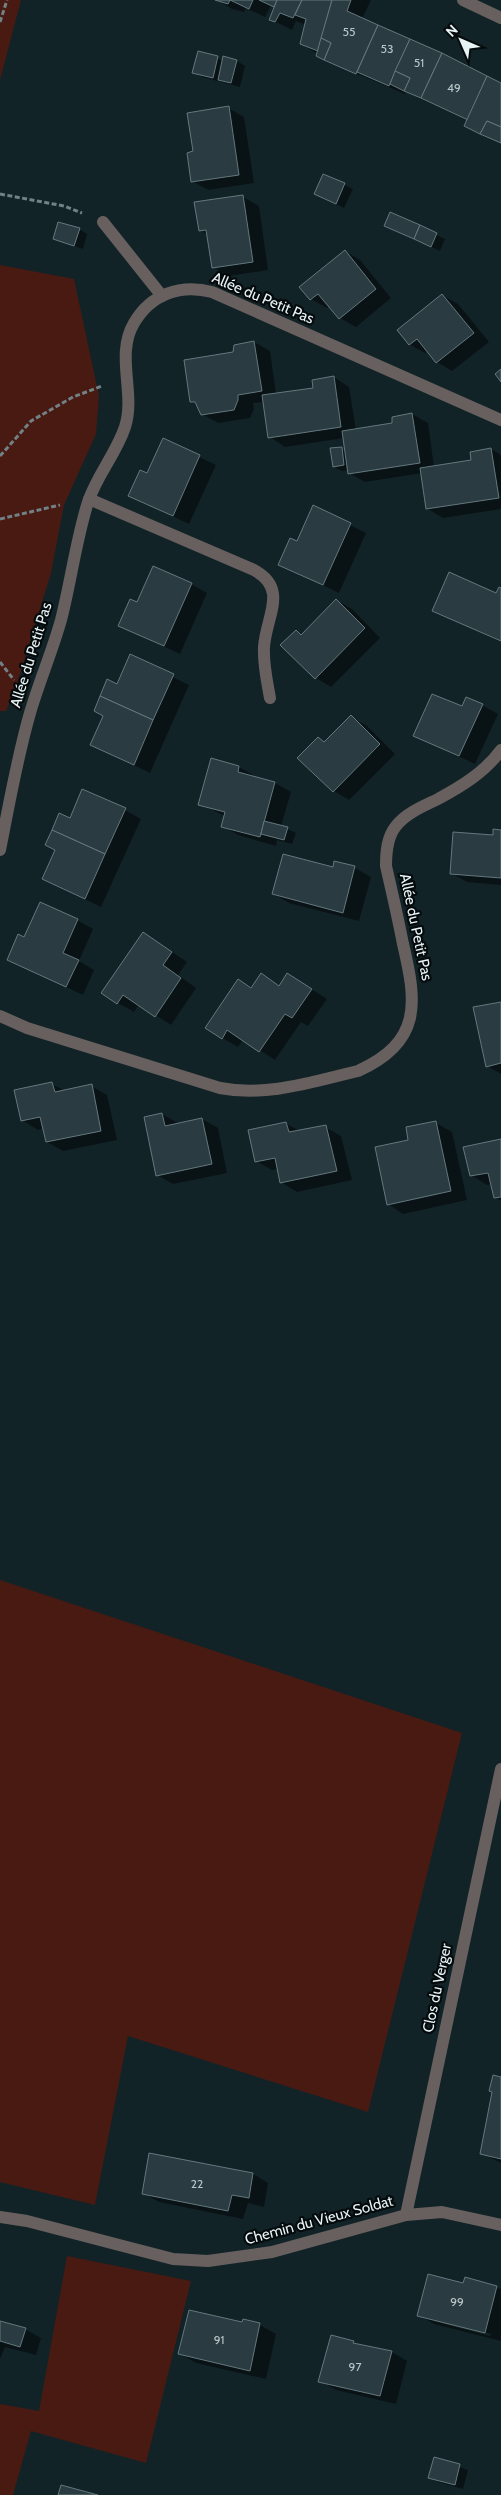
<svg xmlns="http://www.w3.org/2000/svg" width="501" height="2495" font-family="Cabin,sans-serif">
  <rect width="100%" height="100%" fill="#122328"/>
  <g fill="#481a12">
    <polygon points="0,0 21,0 0,80"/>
    <polygon points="0,265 74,279 99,396 96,434 64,505 51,573 17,684 6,711 0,711"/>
    <polygon points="0,1580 462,1733 368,2112 128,2036 95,2205 0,2182"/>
    <polygon points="67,2256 191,2281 146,2463 31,2431 13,2495 0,2495 0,2404 39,2411"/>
  </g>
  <g fill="#0007" fill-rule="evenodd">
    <polygon points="217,0 371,0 362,19 501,83 501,143 466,126 469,121 414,95 406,91 405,94 333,64 302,44 306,25 296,21 292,30 270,19 276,7 271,5 265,17 246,8 244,12 232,9"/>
    <polygon points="217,58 223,61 224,58 237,61 245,66 240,87 202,77 194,72"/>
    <polygon points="228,108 244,117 254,183 208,190 192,181 194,152"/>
    <polygon points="324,175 353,189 344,208 324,198"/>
    <polygon points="243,197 259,206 268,270 229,276 213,267 208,235 200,230"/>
    <polygon points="391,214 445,239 440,251 394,230"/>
    <polygon points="79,229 87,234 83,249 63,242"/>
    <polygon points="345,251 360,260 391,298 356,327 340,318 330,306 327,308 311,299"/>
    <polygon points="442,295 458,304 489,342 452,371 437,362 428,351 425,353 409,344"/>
    <polygon points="254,342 270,351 276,394 315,389 334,377 349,387 356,430 394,424 412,414 428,423 434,467 472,461 491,449 501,455 501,509 443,518 428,509 422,473 365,482 349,473 349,470 342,471 334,467 341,449 346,451 344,438 285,447 270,437 264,402 253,403 254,409 250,418 218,423 202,414 198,405 191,402 235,354 235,346"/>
    <polygon points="163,440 216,465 189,524 130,496 148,475"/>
    <polygon points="314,507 366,533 339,593 280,564 297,542"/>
    <polygon points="191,584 207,593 180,654 120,625"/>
    <polygon points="501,589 501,642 433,610 497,595"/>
    <polygon points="336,600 352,609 380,638 331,687 316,678 296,632 302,635"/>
    <polygon points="130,656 189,685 150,773 91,744"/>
    <polygon points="482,705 498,714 475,764 415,736 463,707"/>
    <polygon points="351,717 367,726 395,754 349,800 334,791 318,738 325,742"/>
    <polygon points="239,767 255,776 254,778 275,783 291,792 281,826 296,833 292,844 277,840 276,846 238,835 222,826 225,816 200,804"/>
    <polygon points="125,810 141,819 101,907 43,879 70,820"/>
    <polygon points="501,831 501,885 467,882 451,873"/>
    <polygon points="335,862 355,868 371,877 359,921 289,903 274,894 334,869"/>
    <polygon points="77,920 93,929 79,961 94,970 83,995 8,959 25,939"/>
    <polygon points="144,933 187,962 178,975 196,988 171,1025 139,1004 134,1012 118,1003"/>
    <polygon points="288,974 327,999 308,1026 301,1022 275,1060 243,1039 238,1047 222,1038 238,980 252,988 261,975 280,986"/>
    <polygon points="501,1003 501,1074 487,1066"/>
    <polygon points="52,1084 65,1091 91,1086 107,1095 117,1140 63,1151 47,1142 44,1128 38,1130 22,1120"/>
    <polygon points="162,1114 178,1123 202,1119 218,1128 227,1173 173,1184 157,1175"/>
    <polygon points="285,1123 300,1131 325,1127 341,1136 352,1180 297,1192 281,1182 278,1169 272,1170 256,1161"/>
    <polygon points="436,1123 452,1132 467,1200 403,1214 388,1204 410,1140"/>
    <polygon points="501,1140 501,1201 495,1197 492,1184 487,1185 471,1175"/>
    <polygon points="501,2078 501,2163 481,2153 493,2092"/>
    <polygon points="253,2174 268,2183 264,2207 248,2203 243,2219 159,2202 143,2193"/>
    <path d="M466,2278L501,2289V2341L434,2324L419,2315L464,2285ZM434,2319L491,2334L490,2336L434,2321Z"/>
    <polygon points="244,2321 260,2325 276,2334 266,2379 196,2363 180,2354 243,2324"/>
    <polygon points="0,2322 25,2329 41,2338 36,2355 5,2347 0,2359"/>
    <polygon points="353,2342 359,2345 392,2352 407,2361 396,2404 336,2390 320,2381"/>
    <polygon points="435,2458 468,2470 463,2489 438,2482 429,2477"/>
  </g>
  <g fill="#2a3c41" stroke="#64787d">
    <polygon points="215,0 230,0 228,4"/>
    <polygon points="230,0 253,0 249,9"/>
    <polygon points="259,0 277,0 274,7"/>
    <polygon points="277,0 302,0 293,18 280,13 275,22 269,20"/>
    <polygon points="302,0 332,0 318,51 300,44 306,19 295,15"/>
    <polygon points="332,0 351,0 347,11 378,25 356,74 324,60 331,43 321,38"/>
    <polygon points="378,25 410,39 389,86 357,72"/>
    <polygon points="321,38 331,43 324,60 316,56"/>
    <polygon points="410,39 442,53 421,98 404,91 410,78 395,71"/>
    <polygon points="198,51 218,56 213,78 192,73"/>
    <polygon points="442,53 487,76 468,120 421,98"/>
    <polygon points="223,56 237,60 231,83 218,80"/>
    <polygon points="395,71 410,78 404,91 390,84"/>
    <polygon points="487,76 501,83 501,127 487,121 480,134 464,126"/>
    <polygon points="229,106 239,175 191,182 187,153 193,151 187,113"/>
    <polygon points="487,121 501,127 501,143 480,134"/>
    <polygon points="323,174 345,183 336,204 314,194"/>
    <polygon points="243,195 253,262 212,268 206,230 199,231 194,202"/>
    <polygon points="390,212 420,225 414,239 384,226"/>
    <polygon points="58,222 80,228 74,246 53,239"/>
    <polygon points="420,225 437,233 431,247 414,239"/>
    <polygon points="345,250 376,289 339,319 318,294 310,300 299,287"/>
    <polygon points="442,294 474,333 436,363 417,339 409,345 397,330"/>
    <polygon points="254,341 262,391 238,395 238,400 234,410 201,415 195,402 190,402 184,360 233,352 234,345"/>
    <polygon points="501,369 501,382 495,374"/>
    <polygon points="334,376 341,427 268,438 262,395 313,388 312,380"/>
    <polygon points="412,413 420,463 348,474 342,431 392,423 392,417"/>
    <polygon points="163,438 200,455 173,516 128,496 140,470 147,473"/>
    <polygon points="342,447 344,465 333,467 330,448"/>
    <polygon points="491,448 499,498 426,509 420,468 471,460 470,452"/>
    <polygon points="313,505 351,523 323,585 278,565 290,538 297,541"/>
    <polygon points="153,566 192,583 164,646 118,626 130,599 137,602"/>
    <polygon points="449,572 496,593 499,587 501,588 501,641 432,611"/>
    <polygon points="336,599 365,628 315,679 280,645 296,630 301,635"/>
    <polygon points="130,654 174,674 153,720 100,696 107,679 117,684"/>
    <polygon points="432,694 462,706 466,697 483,704 459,756 413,736"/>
    <polygon points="100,696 153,720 134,765 90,745 103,716 94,711"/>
    <polygon points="351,715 380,744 333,792 297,758 318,737 324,742"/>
    <polygon points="211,758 239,766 238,772 275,782 260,837 221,827 225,812 198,805"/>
    <polygon points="82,789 126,808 105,854 52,830 59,813 70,818"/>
    <polygon points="264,821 288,827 284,840 261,834"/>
    <polygon points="493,829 501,830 501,878 450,874 453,832 493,835"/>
    <polygon points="52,830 105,854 85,899 42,879 55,850 45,845"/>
    <polygon points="283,854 333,867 334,861 355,866 343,913 272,894"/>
    <polygon points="40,902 78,919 63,953 79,960 66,987 7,960 18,934 24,937"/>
    <polygon points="143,932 172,952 163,965 181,978 155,1017 123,995 117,1004 101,993"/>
    <polygon points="261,973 279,986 287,973 312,989 292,1018 285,1014 259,1052 227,1030 222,1039 205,1028 238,979 251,988"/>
    <polygon points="501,1002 501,1063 486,1067 473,1007"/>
    <polygon points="52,1082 55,1092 92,1084 101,1131 46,1142 40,1117 21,1121 14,1090"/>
    <polygon points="162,1113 165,1126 202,1118 212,1164 156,1176 144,1117"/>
    <polygon points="436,1121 451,1191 387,1205 375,1147 408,1140 406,1127"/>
    <polygon points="286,1122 289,1132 326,1125 337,1171 280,1183 275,1158 255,1162 248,1130"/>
    <polygon points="501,1139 501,1197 494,1198 488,1173 470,1176 463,1147"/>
    <polygon points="493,2075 501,2077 501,2159 480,2154 492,2092 489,2091"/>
    <polygon points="149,2153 253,2173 249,2198 232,2195 228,2211 142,2194"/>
    <polygon points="428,2274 463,2283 465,2277 497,2286 485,2333 417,2316"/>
    <polygon points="189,2310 242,2322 243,2319 260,2323 250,2371 178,2354"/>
    <polygon points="0,2321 26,2328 20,2347 0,2341"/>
    <polygon points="331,2335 354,2341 353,2343 392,2351 380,2396 318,2382"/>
    <polygon points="434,2457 460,2464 455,2485 428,2478"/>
    <polygon points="61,2485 98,2495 58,2495"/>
  </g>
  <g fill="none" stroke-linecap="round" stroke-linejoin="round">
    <g stroke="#728185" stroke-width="3" stroke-dasharray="5 2.5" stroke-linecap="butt">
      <polyline points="0,22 7,0"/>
      <polyline points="0,194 64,206 82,213"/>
      <polyline points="0,456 31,421 73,397 102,386"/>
      <polyline points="0,519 60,505"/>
      <polyline points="0,662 14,680"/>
    </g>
    <polyline stroke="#68605e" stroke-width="12" points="103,222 162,296"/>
    <g stroke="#68605e" stroke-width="12">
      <path d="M89,499L254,570C289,589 266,616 264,647C263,664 267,681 270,698"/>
      <path d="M0,850C9,805 17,758 30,713C39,682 52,652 61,620C71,581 76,540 88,502C97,475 116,454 125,427C136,393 115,355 134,323C151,294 180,284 212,292L501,420"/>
      <path d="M0,1016L27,1028L220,1088C267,1097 311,1082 358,1071C422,1042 417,1003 403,944C398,918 392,892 386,866C386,852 387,837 396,826C406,813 424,806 438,799C462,786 485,772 501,750"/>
      <polyline points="406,2215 501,1769"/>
      <polyline points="0,2217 27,2221 173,2259 208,2261 272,2252 406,2215 442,2212 501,2225"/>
    </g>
    <polyline stroke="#68605e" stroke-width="12" points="463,0 501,18"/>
  </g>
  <g text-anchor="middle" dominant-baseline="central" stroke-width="4.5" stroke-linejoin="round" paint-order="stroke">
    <g font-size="12" fill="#b8c5c9">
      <text x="349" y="31">55</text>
      <text x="387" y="48">53</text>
      <text x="419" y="62">51</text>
      <text x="454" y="87">49</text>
      <text x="197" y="2183">22</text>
      <text x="457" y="2301">99</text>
      <text x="219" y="2339">91</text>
      <text x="355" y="2366">97</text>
    </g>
    <g font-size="15" fill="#e8f3f6" stroke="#050b0d">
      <text transform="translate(263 298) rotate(23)">Allée du Petit Pas</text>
      <text transform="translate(31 655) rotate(-73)">Allée du Petit Pas</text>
      <text transform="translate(416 927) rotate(78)">Allée du Petit Pas</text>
      <text transform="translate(437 1988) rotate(-78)">Clos du Verger</text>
      <text transform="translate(319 2220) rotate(-15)">Chemin du Vieux Soldat</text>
    </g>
  </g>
  <g transform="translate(461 40) rotate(315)" stroke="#050b0d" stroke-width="4" paint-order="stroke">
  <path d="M0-4L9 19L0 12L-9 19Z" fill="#e8f3f6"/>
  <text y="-8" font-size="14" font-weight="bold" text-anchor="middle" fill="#e8f3f6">N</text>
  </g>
</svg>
